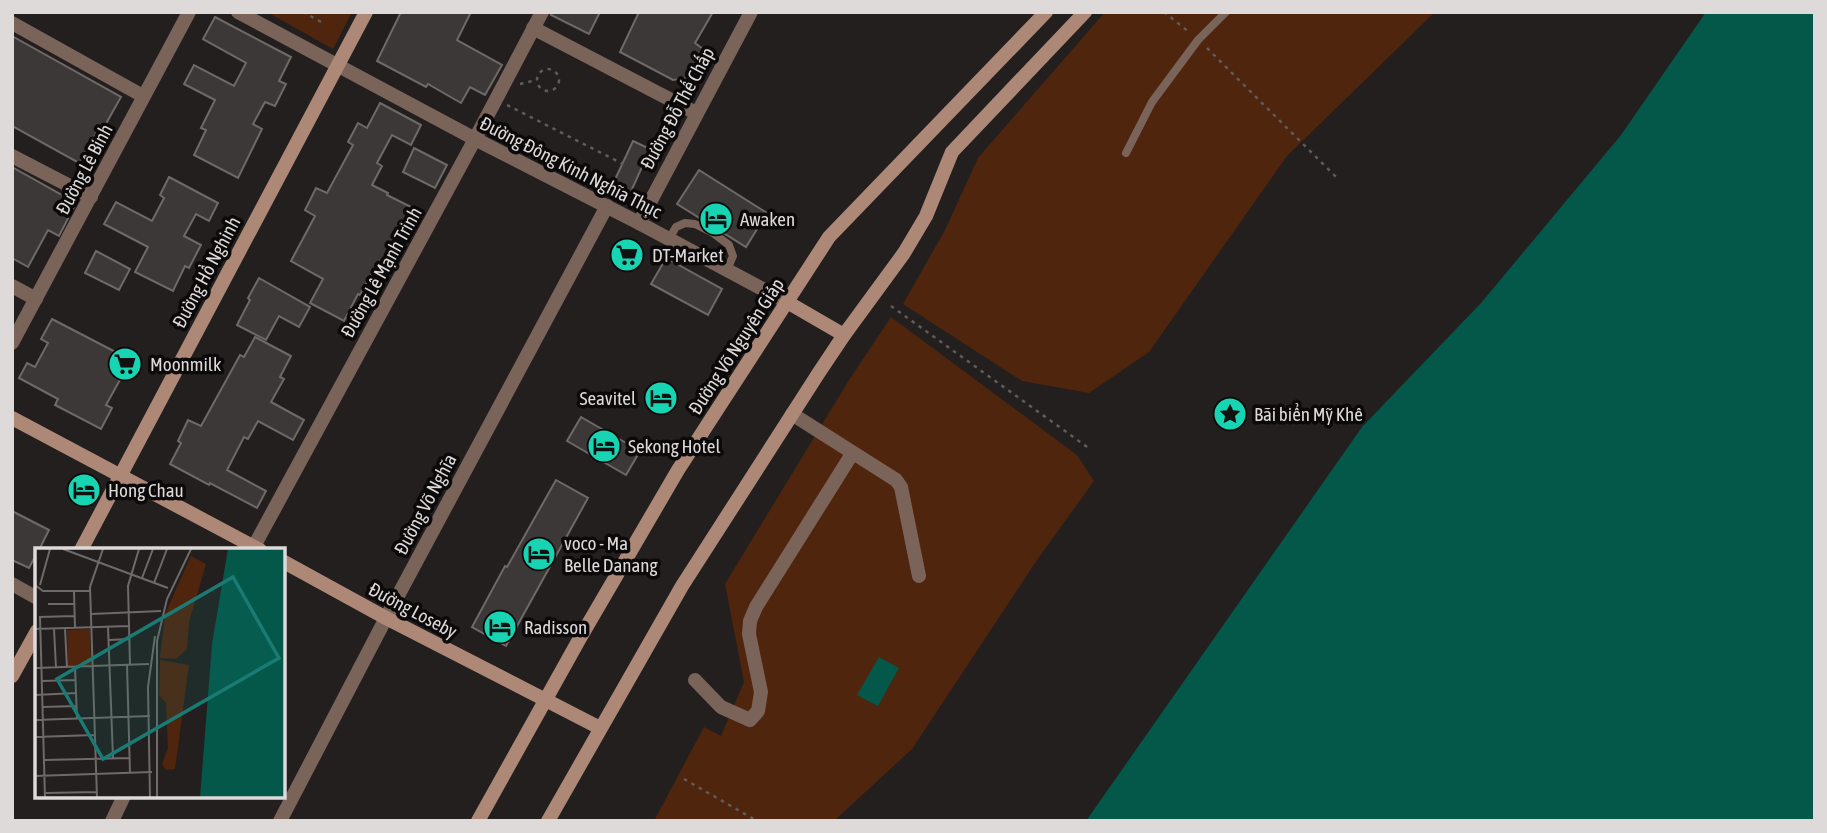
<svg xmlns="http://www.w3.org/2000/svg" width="1827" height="833" font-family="'Asap Condensed',sans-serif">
  <rect width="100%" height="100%" fill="#221f1e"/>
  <g fill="#4f250e">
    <polygon points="267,12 352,12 333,49"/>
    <polygon points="1105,12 1435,12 1287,156 1149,352 1089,393 1022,381 903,304 945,230 978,158"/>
    <polygon points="891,317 1077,455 1094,481 1037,560 912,749 834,821 654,821 704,727 721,736 744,682 725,584 849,380"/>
  </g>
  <g fill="#035849">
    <polygon points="1706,12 1815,12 1815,821 1086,821 1362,427 1481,303 1621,135"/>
    <polygon points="879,657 899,668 878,706 857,695"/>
  </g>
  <g fill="#3c3837" stroke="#6e6a68" stroke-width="2">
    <polygon points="401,12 471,12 457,40 502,65 485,95 470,87 461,103 428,84 426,87 377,61"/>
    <polygon points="552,12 600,12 589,34 551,15"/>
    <polygon points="639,12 713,12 695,43 703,49 688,78 673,80 620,52"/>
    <polygon points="215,17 291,57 279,81 286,84 275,106 265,102 253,124 262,129 238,178 194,155 206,130 201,128 215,100 184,84 194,65 234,86 246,63 203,39"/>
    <polygon points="12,36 121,97 103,129 100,127 79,163 12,126"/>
    <polygon points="380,103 421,125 411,145 392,135 377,163 382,166 372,185 388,193 387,195 417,210 406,231 400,228 375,278 371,275 360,295 358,294 344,321 310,303 323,279 291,261 315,216 305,210 316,188 327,193 353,145 348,142 358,123 367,128"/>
    <polygon points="633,141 650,149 629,196 611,188"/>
    <polygon points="414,148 447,165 435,188 403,172"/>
    <polygon points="12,167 76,203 59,236 48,230 28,267 12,258"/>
    <polygon points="699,170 767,213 746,247 677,204"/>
    <polygon points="169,177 218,203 209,221 196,214 184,236 201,245 189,268 185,266 173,291 135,272 148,247 104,224 116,202 152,221 164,198 160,195"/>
    <polygon points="96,251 130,269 119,290 85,273"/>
    <polygon points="666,258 722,289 708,315 651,284"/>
    <polygon points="259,278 310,307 299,327 279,316 266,340 237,325 250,300 248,298"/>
    <polygon points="52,319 131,360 106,405 112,408 101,429 55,405 58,399 19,378 27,363 35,367 48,343 41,339"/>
    <polygon points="255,337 291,356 280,377 284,379 271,402 304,420 293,440 258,421 248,439 244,437 227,470 266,491 257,508 210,483 209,485 170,464 181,443 178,441 188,420 201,426 240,355 244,357"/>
    <polygon points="581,417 640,451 626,475 567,441"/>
    <polygon points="556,480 588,498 506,646 472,627 505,566 507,567"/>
    <polygon points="12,511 49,530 39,550 37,550 37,553 29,568 12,560"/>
  </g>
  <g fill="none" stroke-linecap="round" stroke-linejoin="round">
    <g stroke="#5f5c5b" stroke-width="2.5" stroke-dasharray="3.5 5" stroke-linecap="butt">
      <polyline points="303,12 325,24"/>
      <polyline points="1164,12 1189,32"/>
      <polyline points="1207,48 1336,177"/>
      <circle cx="548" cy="80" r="11"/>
      <polyline points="520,84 537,80"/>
      <polyline points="507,105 623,164"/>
      <polyline points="891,306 1090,449"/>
      <polyline points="684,779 757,821"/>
    </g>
    <g stroke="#7a6358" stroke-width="8">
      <polyline points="1126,153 1152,102 1198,40 1226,12"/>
      <polyline points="669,239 676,227 685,223 695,224 713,233 729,245 733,256 727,270"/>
    </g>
    <g stroke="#7a6358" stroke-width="14">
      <polyline points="238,12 475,139 639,223 787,302"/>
      <polyline points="12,23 143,96"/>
      <polyline points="533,28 696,113"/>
      <polyline points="12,156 91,197"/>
      <polyline points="639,223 751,12"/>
      <polyline points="12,286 36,299"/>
      <polyline points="12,343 189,12"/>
      <polyline points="792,414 896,480 901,487 919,576"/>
      <polyline points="252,550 475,139 542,12"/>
      <polyline points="12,584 37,598"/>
      <polyline points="695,680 721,707 750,720 758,711 761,692 749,634 750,621 756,607 852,454"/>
      <polyline points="112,821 124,796"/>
      <polyline points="280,821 386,618 607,206"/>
    </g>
    <g stroke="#ad8877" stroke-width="14">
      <polyline points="787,302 844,335"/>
      <polyline points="12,418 260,550"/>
      <polyline points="81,550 366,12"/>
      <polyline points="284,562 386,618 600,728"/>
      <polyline points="12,676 37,631"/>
      <polyline points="478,821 580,638 678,470 829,237 1046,12"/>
      <polyline points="548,821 682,586 818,374 844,335 904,253 926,216 952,152 1085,12"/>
    </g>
  </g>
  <defs>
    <symbol id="hotel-disc" viewBox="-11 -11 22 22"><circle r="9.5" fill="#17d5b2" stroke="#0b0909"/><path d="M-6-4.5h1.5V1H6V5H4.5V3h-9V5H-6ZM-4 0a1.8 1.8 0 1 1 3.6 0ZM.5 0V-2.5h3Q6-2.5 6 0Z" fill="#111"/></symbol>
    <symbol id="supermarket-disc" viewBox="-11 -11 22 22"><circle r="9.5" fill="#17d5b2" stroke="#0b0909"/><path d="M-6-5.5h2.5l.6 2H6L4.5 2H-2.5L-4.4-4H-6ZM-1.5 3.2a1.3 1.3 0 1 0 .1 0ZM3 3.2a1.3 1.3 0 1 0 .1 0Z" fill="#111"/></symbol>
    <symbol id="sight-disc" viewBox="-11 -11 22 22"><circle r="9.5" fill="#17d5b2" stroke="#0b0909"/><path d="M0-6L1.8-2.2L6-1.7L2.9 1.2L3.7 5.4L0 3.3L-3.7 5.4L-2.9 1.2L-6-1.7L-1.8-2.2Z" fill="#111"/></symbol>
  </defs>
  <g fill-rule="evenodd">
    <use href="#hotel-disc" x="697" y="200" width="38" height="38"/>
    <use href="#supermarket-disc" x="608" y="236" width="38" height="38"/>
    <use href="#supermarket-disc" x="106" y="345" width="38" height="38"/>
    <use href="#hotel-disc" x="642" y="379" width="38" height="38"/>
    <use href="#sight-disc" x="1211" y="395" width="38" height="38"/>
    <use href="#hotel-disc" x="585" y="427" width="38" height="38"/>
    <use href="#hotel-disc" x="65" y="471" width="38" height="38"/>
    <use href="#hotel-disc" x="520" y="535" width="38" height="38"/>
    <use href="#hotel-disc" x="481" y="608" width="38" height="38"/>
  </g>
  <g text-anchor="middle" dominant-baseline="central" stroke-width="7" stroke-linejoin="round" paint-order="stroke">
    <g font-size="19" fill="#dddad9" stroke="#0b0909">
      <text transform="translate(677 108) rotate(-62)">Đường Đỗ Thế Chấp</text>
      <text transform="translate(571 167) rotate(27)">Đường Đông Kinh Nghĩa Thục</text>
      <text transform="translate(84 169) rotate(-62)">Đường Lê Binh</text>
      <text transform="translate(206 272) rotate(-62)">Đường Hồ Nghinh</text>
      <text transform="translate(381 272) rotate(-61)">Đường Lê Mạnh Trinh</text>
      <text transform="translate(736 346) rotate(-57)">Đường Võ Nguyên Giáp</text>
      <text transform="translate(425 504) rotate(-62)">Đường Võ Nghĩa</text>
      <text transform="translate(413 610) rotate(28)">Đường Loseby</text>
    </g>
    <g font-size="19" fill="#dddad9" stroke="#0b0909" text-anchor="start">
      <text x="740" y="219">Awaken</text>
      <text x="652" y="255">DT-Market</text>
      <text x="150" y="364">Moonmilk</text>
      <text x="636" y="398" text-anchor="end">Seavitel</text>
      <text x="1254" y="414">Bãi biển Mỹ Khê</text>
      <text x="628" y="446">Sekong Hotel</text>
      <text x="108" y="490">Hong Chau</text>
      <text x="564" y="543">voco - Ma<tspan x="564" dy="22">Belle Danang</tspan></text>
      <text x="524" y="627">Radisson</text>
    </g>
  </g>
  <g transform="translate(35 548)">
    <rect width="250" height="250" fill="#221f1e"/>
    <path d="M156,8L171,16L154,74L152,101L141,111L125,110L130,66ZM55,81L56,117L33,118L32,82ZM125,112L154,117L140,221L131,222L127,216L133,200L131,155L124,147Z" fill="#4f250e"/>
    <path d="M193,1H250V250H165L177,96Z" fill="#035849"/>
    <path fill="none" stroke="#6d6a69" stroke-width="2" d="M28,1L133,40M107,30L118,1M119,35L132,1M0,37L8,43H55M5,37L15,1M39,44L40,80M13,56H39M56,66L126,63M73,79L78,210M30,80L32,120M0,81L94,78M19,81L21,120M74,92L95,91M92,117L95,225M95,117L93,38L104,1M40,119L42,171M0,120L114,116M7,133L41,132M0,147L41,145M8,159L42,158M0,172L115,168M0,189L60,187M10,212L95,210M0,228L117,224M10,245L62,244M10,250L5,69L39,68M62,250L55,39L68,1M115,250L113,139L120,88M122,250V93L132,51L156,1"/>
    <path fill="#197b73" fill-opacity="0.15" stroke="#197b73" stroke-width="3.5" d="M198,29L244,110L68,211L22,131Z"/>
    <rect width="250" height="250" fill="none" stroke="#dddad9" stroke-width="3.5"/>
  </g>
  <rect width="1827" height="833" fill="none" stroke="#dddad9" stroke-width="28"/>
</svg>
